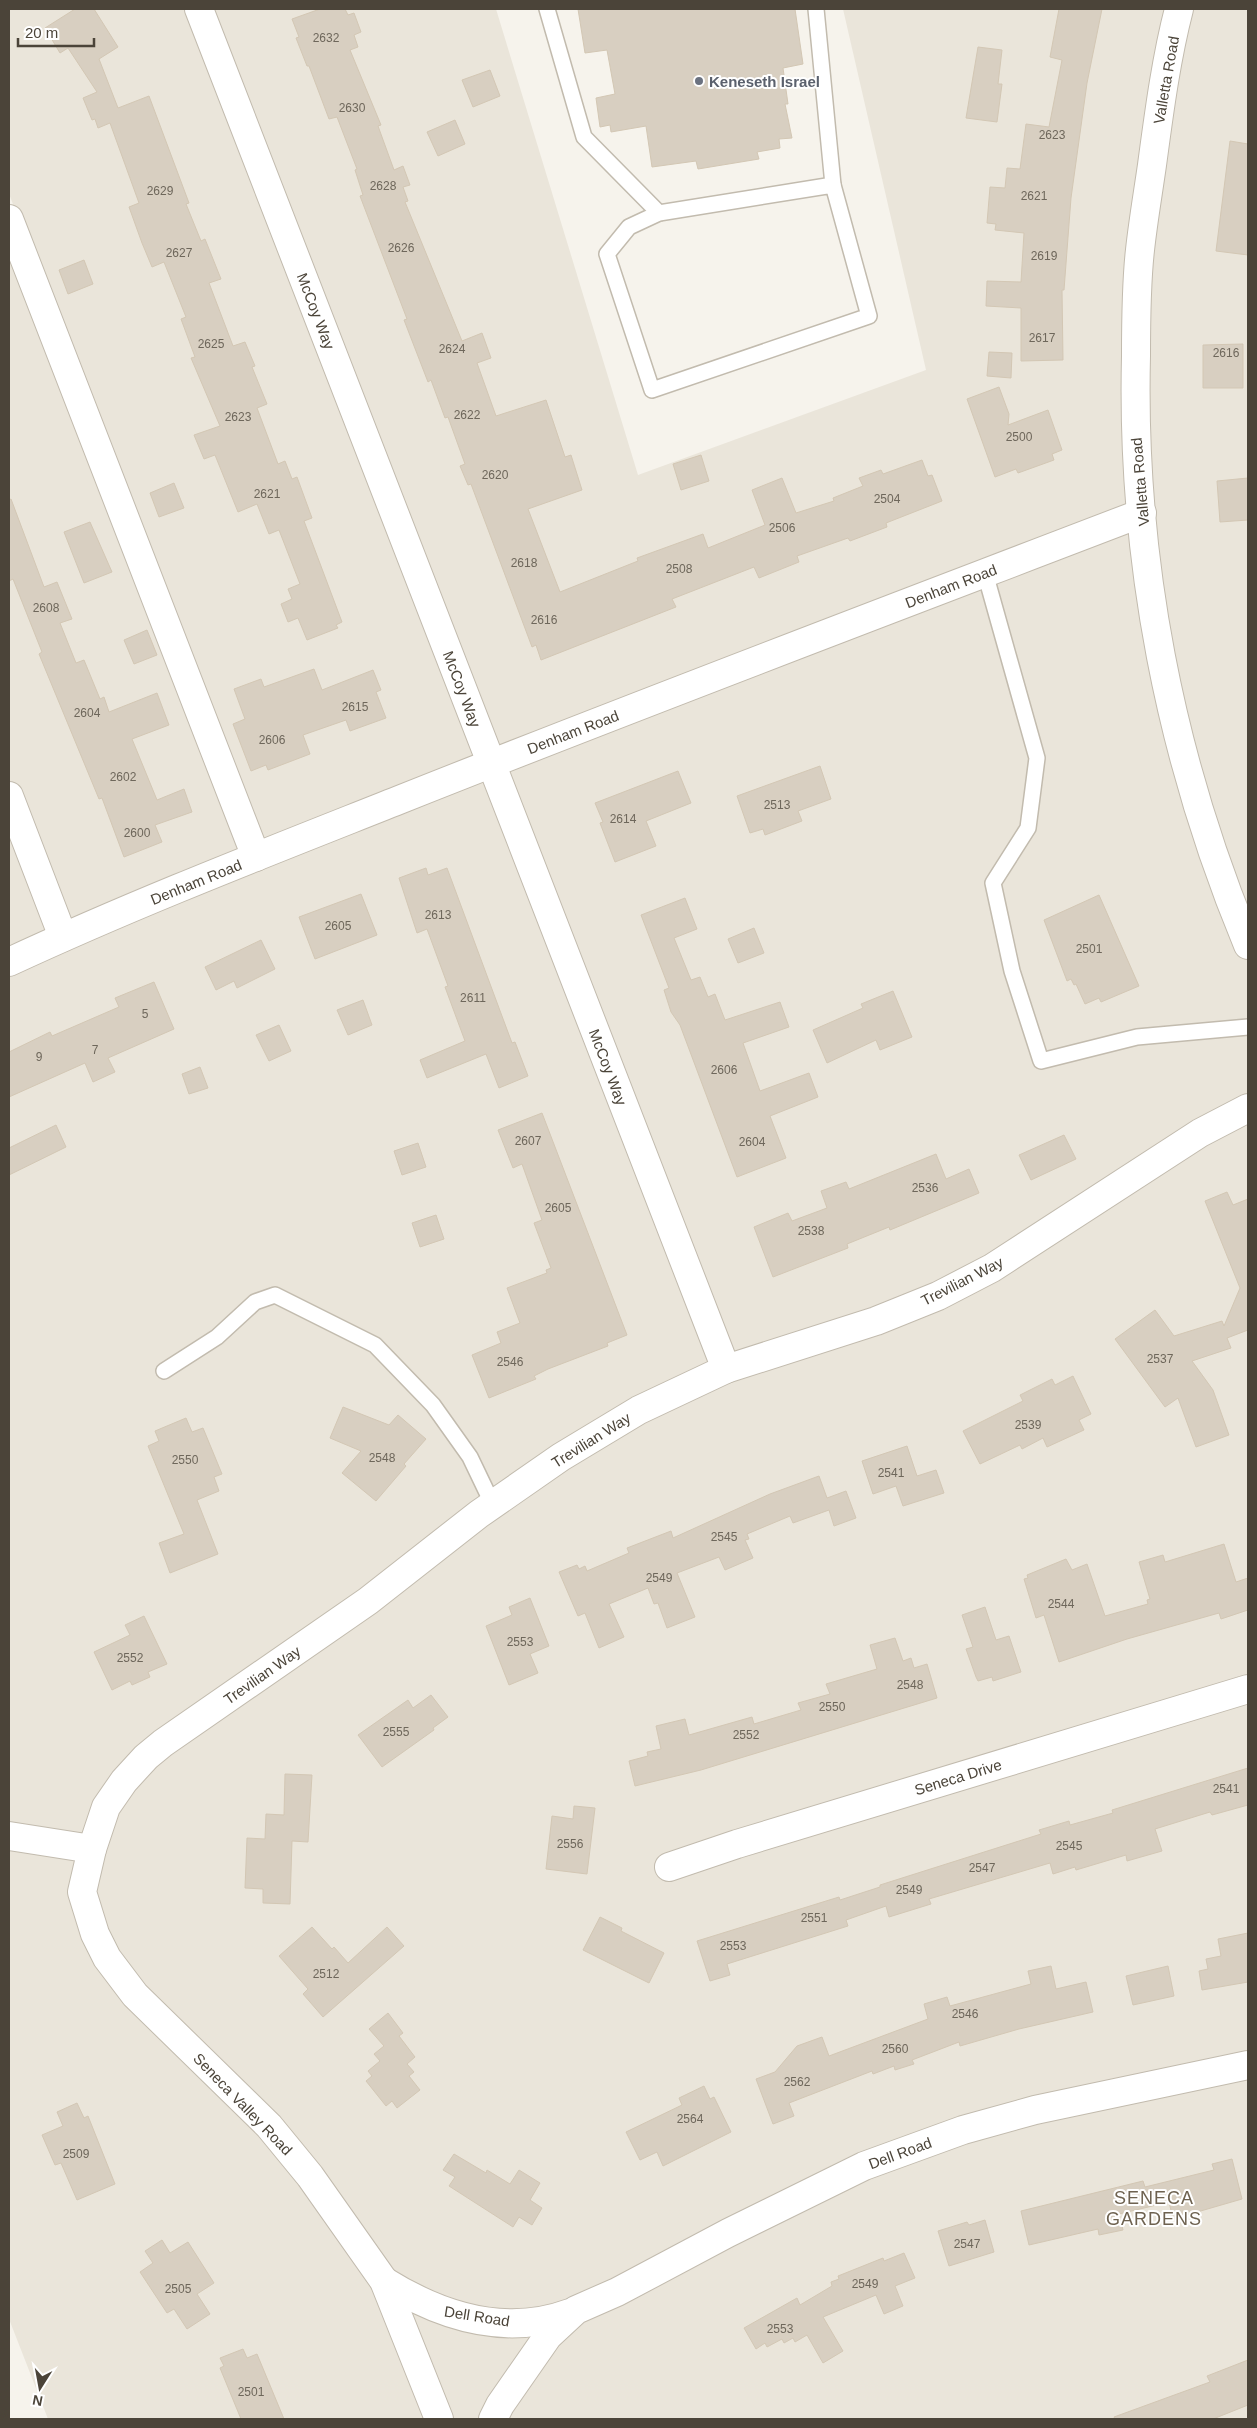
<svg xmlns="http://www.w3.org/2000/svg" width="1257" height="2428" font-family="Helvetica,sans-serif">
  <rect width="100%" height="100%" fill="#f6f3ec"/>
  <polygon fill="#eae5da" points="9,9 496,9 638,475 926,370 843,9 1248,9 1248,2419 48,2419 9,2319 9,250 260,834 9,194"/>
  <g fill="#d8cfc1" stroke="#d3c7b4">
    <polygon points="75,9 94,9 118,47 99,59 118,108 149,96 189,203 186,204 201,241 205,239 221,279 209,283 233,346 245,342 255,366 252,367 267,404 257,408 278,464 285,461 292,479 297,477 312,518 304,521 342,622 336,625 338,628 307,640 298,618 288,622 281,604 292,599 288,589 300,584 279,530 269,534 257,504 238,512 215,455 204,459 194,435 220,426 191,358 195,357 181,319 186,317 164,262 152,267 142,243 129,207 139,203 110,123 98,128 95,119 92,120 83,98 97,92 68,48 60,53 45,28"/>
    <polygon points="320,9 345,9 348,15 354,13 361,32 354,35 358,47 350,50 381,125 378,126 394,170 403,166 410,185 403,187 408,201 405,202 462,341 482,333 491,358 477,363 496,416 546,400 565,457 571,455 582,490 528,509 560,592 638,561 637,558 703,534 708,548 765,525 752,490 782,478 796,513 834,501 833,498 863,486 859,478 881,470 883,474 922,460 928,476 932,475 942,501 886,523 887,527 850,541 848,538 797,556 799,562 759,578 754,567 672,599 676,607 541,660 536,645 532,647 471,484 468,485 460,466 465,464 448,417 445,418 431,380 428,382 404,320 407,319 360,196 363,195 355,170 357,169 337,117 329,119 309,66 307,66 296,38 299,37 292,19"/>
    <polygon points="578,9 795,9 803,64 783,68 788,104 785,104 792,138 779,139 780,148 757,152 759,159 698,169 696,161 652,167 646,126 611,132 610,125 600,127 596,98 615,94 607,50 585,53"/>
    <polygon points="1059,9 1102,9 1087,83 1071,198 1064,290 1062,290 1063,360 1021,361 1021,308 986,306 987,281 1021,282 1024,233 995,230 996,224 987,223 990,187 1005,188 1007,168 1020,169 1026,124 1049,127 1062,60 1050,57"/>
    <polygon points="978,47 1002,50 998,84 1002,84 997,122 966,118"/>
    <polygon points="490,70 500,96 473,107 462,80"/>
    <polygon points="455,120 465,144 438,156 427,132"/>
    <polygon points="1230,141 1248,144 1248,255 1216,251"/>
    <polygon points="84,260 93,284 68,294 59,270"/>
    <polygon points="1243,344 1243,388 1203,388 1203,345"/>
    <polygon points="989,352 1012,353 1011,378 987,376"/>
    <polygon points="999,387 1009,414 1008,425 1048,410 1062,450 1052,454 1054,460 1018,473 1016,469 995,477 967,399"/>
    <polygon points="701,455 709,481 681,490 673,464"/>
    <polygon points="1248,478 1248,520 1220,522 1217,481"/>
    <polygon points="174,483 184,508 159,517 150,493"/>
    <polygon points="11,499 44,587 57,582 72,619 60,623 76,663 84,660 100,699 104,697 109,712 157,693 169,725 132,739 157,800 184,789 192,812 155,825 162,842 124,857 102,798 99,799 39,654 42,652 13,579 9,581 9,500"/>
    <polygon points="90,522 112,572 84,583 64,532"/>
    <polygon points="147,630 157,655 134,664 124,640"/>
    <polygon points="314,669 322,690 373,670 381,690 376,692 386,718 350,731 346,720 303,735 310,754 268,770 266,765 251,771 233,724 245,719 234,689 261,679 264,687"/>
    <polygon points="820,766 831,799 798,811 802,821 765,835 763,829 750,833 737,796"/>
    <polygon points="678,771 691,803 646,821 656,846 615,862 600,823 603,822 595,803"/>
    <polygon points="426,868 428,875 447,868 512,1043 515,1042 528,1076 499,1088 486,1054 427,1078 420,1060 465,1041 445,987 448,986 427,929 417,933 399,878"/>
    <polygon points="361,894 377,935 315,959 299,917"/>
    <polygon points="1099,895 1139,986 1101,1002 1099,998 1085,1004 1076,984 1074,985 1071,979 1067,981 1044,920"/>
    <polygon points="685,898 697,929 674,938 691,980 700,977 708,997 715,994 725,1020 780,1002 789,1027 743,1043 760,1091 809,1073 818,1097 770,1116 786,1158 737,1177 680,1025 671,1012 664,990 669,988 641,915"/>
    <polygon points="754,928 764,953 738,963 728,939"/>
    <polygon points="261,940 275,969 237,988 234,981 216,990 205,967"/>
    <polygon points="154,982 174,1029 108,1058 115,1072 93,1082 85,1063 9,1097 9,1052 50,1032 52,1036 119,1007 115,998"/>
    <polygon points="893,991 912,1037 880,1050 876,1040 827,1063 813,1030 863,1008 861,1004"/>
    <polygon points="363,1000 372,1025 348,1035 337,1010"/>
    <polygon points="279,1025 291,1051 269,1061 256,1035"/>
    <polygon points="200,1067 208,1088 189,1094 182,1074"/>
    <polygon points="542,1113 627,1335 607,1343 608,1346 548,1369 534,1376 536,1379 489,1398 472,1355 501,1343 497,1332 520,1323 507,1288 547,1273 546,1270 551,1268 534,1223 542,1220 522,1164 513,1168 498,1130"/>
    <polygon points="56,1125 66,1147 9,1175 9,1148"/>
    <polygon points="1064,1135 1076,1159 1031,1180 1019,1155"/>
    <polygon points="418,1143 426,1167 402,1175 394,1151"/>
    <polygon points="936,1154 946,1179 969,1169 979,1193 890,1230 889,1227 847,1244 848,1248 773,1277 754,1227 788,1213 792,1221 827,1208 821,1191 846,1182 849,1189"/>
    <polygon points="1227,1192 1233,1205 1248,1199 1248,1330 1227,1338 1231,1348 1192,1361 1213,1390 1229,1435 1196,1447 1178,1398 1165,1407 1115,1339 1155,1310 1174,1336 1222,1321 1224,1326 1240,1288 1205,1201"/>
    <polygon points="436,1215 444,1239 420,1247 412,1223"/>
    <polygon points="1073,1376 1091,1414 1079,1420 1084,1430 1047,1447 1043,1438 1022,1449 1020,1445 980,1464 963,1431 1023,1401 1020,1395 1052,1379 1055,1385"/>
    <polygon points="343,1407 389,1425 398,1415 426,1439 404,1464 406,1466 376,1501 342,1473 361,1451 330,1438"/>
    <polygon points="186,1418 192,1432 203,1428 222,1474 214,1477 219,1491 197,1500 218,1554 170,1573 159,1543 184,1534 148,1446 159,1441 155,1431"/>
    <polygon points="907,1446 917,1476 936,1470 944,1493 903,1506 896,1486 873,1494 862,1461"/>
    <polygon points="819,1476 827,1498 846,1491 856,1518 834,1526 829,1510 793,1523 790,1516 747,1534 749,1539 745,1540 753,1558 725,1570 719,1557 677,1573 695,1617 667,1628 658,1603 654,1604 648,1588 609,1604 624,1637 599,1648 585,1613 578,1616 559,1572 577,1565 579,1569 585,1566 587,1571 629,1553 627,1548 671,1531 673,1538 770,1494"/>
    <polygon points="1224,1544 1236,1582 1248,1578 1248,1610 1221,1619 1219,1613 1127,1639 1059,1662 1044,1615 1036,1618 1024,1579 1028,1578 1027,1575 1066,1559 1072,1570 1087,1564 1105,1616 1148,1604 1147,1600 1150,1599 1139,1562 1163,1555 1165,1562"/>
    <polygon points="530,1598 549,1646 530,1654 538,1673 509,1685 486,1626 512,1615 509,1607"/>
    <polygon points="985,1607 996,1640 1009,1636 1021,1672 993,1681 992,1677 978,1681 976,1677 966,1649 973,1647 962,1615"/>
    <polygon points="144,1616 167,1664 148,1672 150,1677 132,1685 130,1681 112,1690 94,1652 130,1635 125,1625"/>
    <polygon points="895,1638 903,1661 911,1658 914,1668 927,1664 937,1698 701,1770 635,1786 629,1761 648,1756 647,1752 661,1749 656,1726 685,1719 689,1735 752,1717 754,1724 801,1710 798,1703 830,1694 826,1684 877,1669 870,1645"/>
    <polygon points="431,1695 448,1717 433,1728 434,1730 382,1767 358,1735 408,1700 413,1708"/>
    <polygon points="1248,1768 1248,1805 1212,1815 1210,1812 1155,1829 1162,1851 1127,1861 1126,1855 1076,1870 1075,1867 1053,1874 1050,1863 929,1899 931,1904 889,1917 886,1906 846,1920 848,1926 727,1964 730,1975 710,1981 697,1941 839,1897 840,1900 880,1887 880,1885 1041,1834 1039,1830 1069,1821 1070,1825 1113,1813 1112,1810"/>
    <polygon points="285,1774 312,1775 308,1842 292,1841 290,1904 263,1903 263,1889 245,1888 247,1838 265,1839 266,1814 284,1815"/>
    <polygon points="574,1806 595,1808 587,1874 546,1869 552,1816 573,1819"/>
    <polygon points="600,1917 622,1928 621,1931 664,1953 649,1983 583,1950"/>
    <polygon points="312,1927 332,1949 334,1947 348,1963 387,1927 404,1946 323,2017 303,1994 308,1989 279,1956"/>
    <polygon points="1248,1933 1248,1982 1202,1990 1199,1971 1208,1969 1206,1959 1221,1956 1218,1939"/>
    <polygon points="1051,1966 1056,1989 1086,1982 1093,2012 1019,2029 960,2046 959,2042 912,2060 914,2064 895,2070 894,2066 873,2074 872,2071 789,2103 794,2116 773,2124 756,2079 775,2072 797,2046 822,2037 829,2056 928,2019 924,2004 947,1997 950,2006 1031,1984 1028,1971"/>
    <polygon points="1168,1966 1174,1996 1133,2005 1126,1976"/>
    <polygon points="388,2013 403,2033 399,2036 415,2057 407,2064 414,2072 409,2076 420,2090 397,2108 392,2101 386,2106 366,2081 372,2076 368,2071 380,2061 374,2054 384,2046 369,2029"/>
    <polygon points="704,2086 710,2099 714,2097 731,2132 663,2166 657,2152 640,2160 626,2132 682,2105 679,2098"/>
    <polygon points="77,2103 84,2118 88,2116 115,2184 77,2200 61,2163 55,2165 42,2135 63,2126 57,2112"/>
    <polygon points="454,2154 486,2173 487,2170 510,2184 519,2170 540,2183 530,2200 542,2208 532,2225 519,2217 513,2227 449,2186 455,2177 443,2170"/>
    <polygon points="1232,2159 1242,2199 1173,2219 1169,2202 1119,2214 1123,2230 1099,2235 1098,2229 1029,2245 1021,2211 1143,2181 1145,2187 1214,2170 1212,2164"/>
    <polygon points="985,2220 994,2252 949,2266 938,2231 967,2222 969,2225"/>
    <polygon points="162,2240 170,2253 188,2242 214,2283 197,2294 210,2314 187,2329 174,2309 167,2313 140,2272 153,2263 145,2251"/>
    <polygon points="904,2253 915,2278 895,2286 903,2306 884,2314 876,2295 823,2317 843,2351 823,2363 807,2335 795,2342 793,2338 784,2343 782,2339 767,2347 765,2343 756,2349 744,2328 797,2298 800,2305 832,2286 831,2282 839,2279 838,2276 883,2258 884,2261"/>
    <polygon points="243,2349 247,2358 257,2354 284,2419 241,2419 220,2368 224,2366 220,2358"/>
    <polygon points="1248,2360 1248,2405 1213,2419 1115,2419 1114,2417 1210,2382 1207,2376"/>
  </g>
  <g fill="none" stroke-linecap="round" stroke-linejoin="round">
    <defs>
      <g id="lane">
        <polyline points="547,9 584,137 659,213"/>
        <polyline points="816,9 833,185"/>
        <polygon points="833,185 869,316 652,390 607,254 629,227 659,213"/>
        <polyline points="985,573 1037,758 1028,828 993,883 1012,971 1041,1061 1137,1037 1248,1027"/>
        <polyline points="164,1371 217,1337 255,1302 275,1295 375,1345 433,1405 470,1457 493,1505"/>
      </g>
      <g id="street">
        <polyline points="199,9 726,1369"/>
        <path d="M1179,9C1166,59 1159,113 1152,165C1148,193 1143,222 1140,250C1136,285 1136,321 1136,356C1131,558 1170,758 1248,945"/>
        <polyline points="9,219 256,857"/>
        <polyline points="9,796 63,937"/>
        <path d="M9,962C136,903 268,852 399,800C645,702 894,608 1142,513"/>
        <polyline points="9,1836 92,1849"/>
        <polyline points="669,1867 737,1844 1248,1689"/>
        <path d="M384,2281C440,2316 505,2337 570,2313"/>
        <polyline points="439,2419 384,2281 310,2176 269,2126 135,1995 107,1958 95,1934 82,1892 92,1849 106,1807 124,1781 146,1757 163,1743 368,1601 479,1514 561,1457 639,1410 726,1369 876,1321 938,1296 992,1268 1200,1133 1248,1108"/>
        <polyline points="493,2419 500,2405 548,2336 576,2310 617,2292 728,2233 864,2166 963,2130 1035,2110 1248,2065"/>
      </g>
    </defs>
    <use href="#lane" stroke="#c2bbae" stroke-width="18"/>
    <use href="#street" stroke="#c2bbae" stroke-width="30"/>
    <use href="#lane" stroke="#fff" stroke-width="15"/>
    <use href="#street" stroke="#fff" stroke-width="28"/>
  </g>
  <circle fill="#6b7280" stroke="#fff" stroke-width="2" cx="699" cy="81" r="5"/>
  <g text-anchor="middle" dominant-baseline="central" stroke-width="4" stroke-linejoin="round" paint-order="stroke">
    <g font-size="12" fill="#6e675b">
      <text x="326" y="38">2632</text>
      <text x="352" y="108">2630</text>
      <text x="1052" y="135">2623</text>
      <text x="383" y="186">2628</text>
      <text x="160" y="191">2629</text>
      <text x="1034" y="196">2621</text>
      <text x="401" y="248">2626</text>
      <text x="179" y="253">2627</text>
      <text x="1044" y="256">2619</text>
      <text x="1042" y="338">2617</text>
      <text x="211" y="344">2625</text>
      <text x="452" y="349">2624</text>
      <text x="1226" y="353">2616</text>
      <text x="467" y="415">2622</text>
      <text x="238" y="417">2623</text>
      <text x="1019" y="437">2500</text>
      <text x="495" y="475">2620</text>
      <text x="267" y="494">2621</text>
      <text x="887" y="499">2504</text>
      <text x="782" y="528">2506</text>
      <text x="524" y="563">2618</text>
      <text x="679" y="569">2508</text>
      <text x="46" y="608">2608</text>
      <text x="544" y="620">2616</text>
      <text x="355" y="707">2615</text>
      <text x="87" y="713">2604</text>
      <text x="272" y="740">2606</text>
      <text x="123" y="777">2602</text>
      <text x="777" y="805">2513</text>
      <text x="623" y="819">2614</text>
      <text x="137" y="833">2600</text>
      <text x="438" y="915">2613</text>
      <text x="338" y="926">2605</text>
      <text x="1089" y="949">2501</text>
      <text x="473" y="998">2611</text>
      <text x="145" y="1014">5</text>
      <text x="95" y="1050">7</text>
      <text x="39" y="1057">9</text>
      <text x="724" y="1070">2606</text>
      <text x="528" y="1141">2607</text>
      <text x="752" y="1142">2604</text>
      <text x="925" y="1188">2536</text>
      <text x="558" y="1208">2605</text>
      <text x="811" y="1231">2538</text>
      <text x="1160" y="1359">2537</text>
      <text x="510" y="1362">2546</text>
      <text x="1028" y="1425">2539</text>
      <text x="382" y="1458">2548</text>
      <text x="185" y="1460">2550</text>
      <text x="891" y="1473">2541</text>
      <text x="724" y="1537">2545</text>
      <text x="659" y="1578">2549</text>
      <text x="1061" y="1604">2544</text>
      <text x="520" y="1642">2553</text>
      <text x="130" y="1658">2552</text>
      <text x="910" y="1685">2548</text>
      <text x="832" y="1707">2550</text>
      <text x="396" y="1732">2555</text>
      <text x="746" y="1735">2552</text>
      <text x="1226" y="1789">2541</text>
      <text x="570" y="1844">2556</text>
      <text x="1069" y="1846">2545</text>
      <text x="982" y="1868">2547</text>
      <text x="909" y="1890">2549</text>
      <text x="814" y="1918">2551</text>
      <text x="733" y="1946">2553</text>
      <text x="326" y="1974">2512</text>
      <text x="965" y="2014">2546</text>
      <text x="895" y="2049">2560</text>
      <text x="797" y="2082">2562</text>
      <text x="690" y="2119">2564</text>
      <text x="76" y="2154">2509</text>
      <text x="967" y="2244">2547</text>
      <text x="865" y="2284">2549</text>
      <text x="178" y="2289">2505</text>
      <text x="780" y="2329">2553</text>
      <text x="251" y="2392">2501</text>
    </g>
    <g font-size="15" fill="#4b4439" stroke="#fff">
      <text transform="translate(1166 80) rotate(-80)">Valletta Road</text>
      <text transform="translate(316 311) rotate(69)">McCoy Way</text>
      <text transform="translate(1140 482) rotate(-95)">Valletta Road</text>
      <text transform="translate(951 586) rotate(-21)">Denham Road</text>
      <text transform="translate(462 689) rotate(69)">McCoy Way</text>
      <text transform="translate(573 732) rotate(-21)">Denham Road</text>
      <text transform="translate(196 882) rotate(-22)">Denham Road</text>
      <text transform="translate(608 1067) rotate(69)">McCoy Way</text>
      <text transform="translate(962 1281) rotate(-27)">Trevilian Way</text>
      <text transform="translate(591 1440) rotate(-32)">Trevilian Way</text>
      <text transform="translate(262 1675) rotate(-35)">Trevilian Way</text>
      <text transform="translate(958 1777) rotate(-17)">Seneca Drive</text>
      <text transform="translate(243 2104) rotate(46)">Seneca Valley Road</text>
      <text transform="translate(900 2153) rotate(-20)">Dell Road</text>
      <text transform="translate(477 2316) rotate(9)">Dell Road</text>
    </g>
    <g font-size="15" font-weight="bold" fill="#5b616d" stroke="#fff" text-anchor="start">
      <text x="709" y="81">Keneseth Israel</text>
    </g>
    <g font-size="18" letter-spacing="1" fill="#6e6250" stroke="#fff">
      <text x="1154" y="2198">SENECA<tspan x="1154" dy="21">GARDENS</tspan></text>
    </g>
  </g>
  <rect width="1257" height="2428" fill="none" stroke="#4b4439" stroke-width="20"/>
  <g transform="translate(40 2388) rotate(191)" stroke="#ffffff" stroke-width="4" paint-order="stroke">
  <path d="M0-4L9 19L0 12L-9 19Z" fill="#4b4439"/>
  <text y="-8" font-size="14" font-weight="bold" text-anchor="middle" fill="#4b4439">N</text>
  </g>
  <path d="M18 38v8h76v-8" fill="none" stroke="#4b4439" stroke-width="2.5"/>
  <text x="25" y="38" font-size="15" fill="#4b4439" stroke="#ffffff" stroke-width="4" paint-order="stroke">20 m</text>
</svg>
